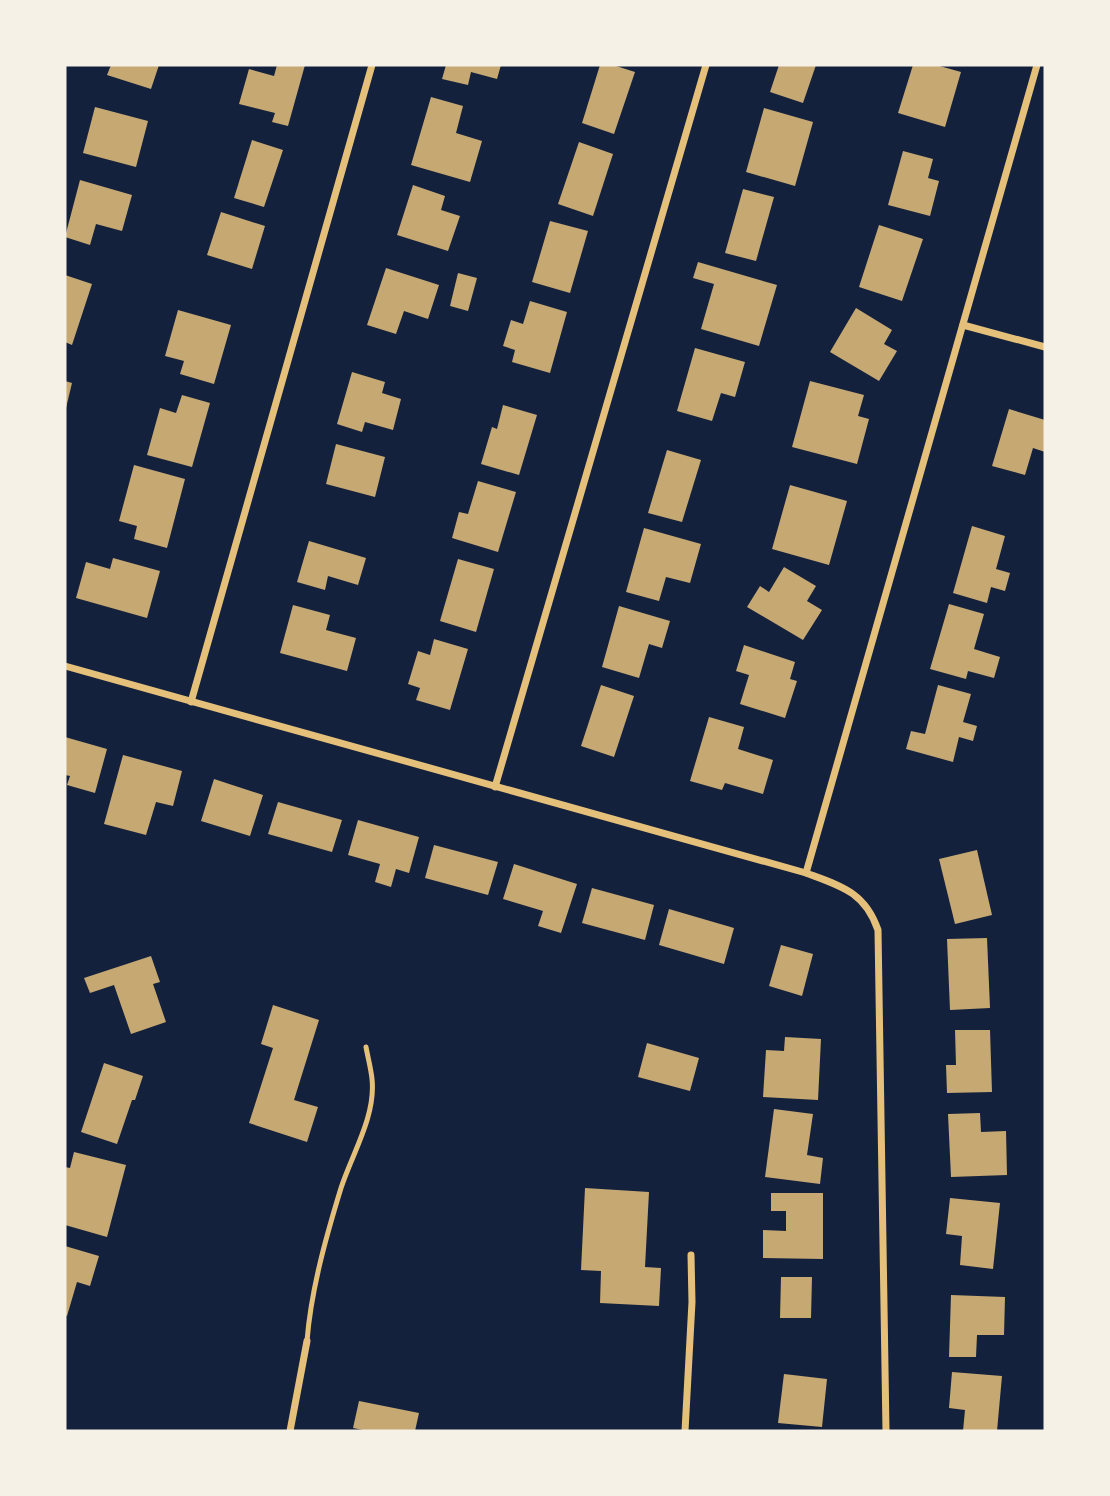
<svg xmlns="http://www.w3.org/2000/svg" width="1110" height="1496" font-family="'Roboto Condensed',sans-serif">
  <rect width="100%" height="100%" fill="#14213d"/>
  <g fill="#c6a872">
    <polygon points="111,65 159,65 151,89 107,75"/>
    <polygon points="277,65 305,65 288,126 272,122 275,113 239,104 249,69 274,76"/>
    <polygon points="446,65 501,65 497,79 471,72 468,85 442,79"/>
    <polygon points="600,65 613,65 635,72 614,134 582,123"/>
    <polygon points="779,65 816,65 803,103 770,92"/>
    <polygon points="913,65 936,65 961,72 945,127 898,113"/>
    <polygon points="431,97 463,106 456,133 482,141 470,182 411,165"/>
    <polygon points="95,107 148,121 136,167 83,153"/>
    <polygon points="764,108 813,122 795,186 746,172"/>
    <polygon points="252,140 283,150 264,207 234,198"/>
    <polygon points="579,142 613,154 593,216 558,204"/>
    <polygon points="903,151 933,159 928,178 939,181 930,216 888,205"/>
    <polygon points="80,180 132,195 122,231 96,224 90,245 65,237"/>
    <polygon points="413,185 445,196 441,210 460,216 448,251 397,235"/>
    <polygon points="743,189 774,197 756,261 725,253"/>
    <polygon points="221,212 265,226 252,269 207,255"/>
    <polygon points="550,221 588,231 570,293 532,282"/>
    <polygon points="879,225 923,239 902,301 859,287"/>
    <polygon points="698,262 777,285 759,346 701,329 714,284 693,278"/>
    <polygon points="386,268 439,285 428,319 404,311 396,334 367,325"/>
    <polygon points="458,273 477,278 468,311 450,306"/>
    <polygon points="65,275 92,284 72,345 65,342"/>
    <polygon points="530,301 567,312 550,373 512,362 515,350 503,346 511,320 523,324"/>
    <polygon points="856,308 892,330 884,344 897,351 879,381 830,352"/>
    <polygon points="178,310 231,325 214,384 180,374 184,361 165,356"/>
    <polygon points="695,348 745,362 735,397 721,393 712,421 677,411"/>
    <polygon points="352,372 385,382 382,393 401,399 393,430 365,422 362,432 337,424"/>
    <polygon points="65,381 72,383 66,408 65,408"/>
    <polygon points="810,381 864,395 858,416 869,419 857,464 792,447"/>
    <polygon points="182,395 210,403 192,467 147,455 160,408 176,413"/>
    <polygon points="503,405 537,415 519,475 481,464 492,427 497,429"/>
    <polygon points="1009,409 1045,420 1045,452 1033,448 1025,475 992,466"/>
    <polygon points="336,444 385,457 375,497 326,484"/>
    <polygon points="667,450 701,460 682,522 648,513"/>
    <polygon points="134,465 185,479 167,548 134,539 137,526 119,521"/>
    <polygon points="478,481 516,492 498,552 452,538 459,512 468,514"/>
    <polygon points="790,485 847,501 829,565 772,549"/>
    <polygon points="972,526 1005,536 996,569 1010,573 1005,591 991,587 987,603 953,593"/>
    <polygon points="644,528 701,544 690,583 666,577 659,601 626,592"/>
    <polygon points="309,541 366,558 358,585 328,576 325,590 297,582"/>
    <polygon points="113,558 160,571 147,618 76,598 86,562 110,569"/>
    <polygon points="458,559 494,569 476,632 440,621"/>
    <polygon points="784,567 816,586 807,601 822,610 803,640 747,607 760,586 769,592"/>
    <polygon points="949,604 984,614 974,649 1000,657 994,678 968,671 966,679 930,669"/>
    <polygon points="293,605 330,615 326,630 356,638 347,671 280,653"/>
    <polygon points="619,606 670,621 662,648 649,644 639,678 602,667"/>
    <polygon points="434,639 468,649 450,710 416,700 420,688 408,684 418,651 430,655"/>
    <polygon points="744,645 795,662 790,679 797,681 785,718 740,704 749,675 736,671"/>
    <polygon points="601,685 634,696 614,757 581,746"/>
    <polygon points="938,685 971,694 963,722 977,726 973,741 959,737 953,762 906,749 911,731 925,734"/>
    <polygon points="709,717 744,727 738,749 773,760 763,794 725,783 722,790 690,781"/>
    <polygon points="65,737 107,749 95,793 67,785 70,776 65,775"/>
    <polygon points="123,755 182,771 173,806 156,802 146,835 104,824"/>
    <polygon points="214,779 263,795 250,836 201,821"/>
    <polygon points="278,802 342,820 332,852 268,834"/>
    <polygon points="358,820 419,837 409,873 396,869 391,887 375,882 380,864 348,855"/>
    <polygon points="434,845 498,862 488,895 425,878"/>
    <polygon points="977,850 992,915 955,924 939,859"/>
    <polygon points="514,864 577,884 561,933 538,926 543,911 503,899"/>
    <polygon points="592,888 654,905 645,940 582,923"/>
    <polygon points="669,909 734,928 724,964 659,945"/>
    <polygon points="987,938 990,1008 950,1010 947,939"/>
    <polygon points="781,945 813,954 802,996 769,986"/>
    <polygon points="151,956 160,982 153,984 166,1022 131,1034 114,985 90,993 84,978"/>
    <polygon points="273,1005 319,1020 294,1100 318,1107 307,1142 249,1123 273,1048 261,1044"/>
    <polygon points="955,1030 990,1030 992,1092 947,1093 946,1065 956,1065"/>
    <polygon points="785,1037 821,1039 818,1100 763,1097 766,1050 784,1051"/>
    <polygon points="647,1043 699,1058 690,1091 638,1077"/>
    <polygon points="104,1063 143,1076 135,1100 132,1100 117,1144 81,1132"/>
    <polygon points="774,1109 813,1114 807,1155 823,1158 820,1184 765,1177"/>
    <polygon points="980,1113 981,1132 1006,1131 1007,1175 951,1177 948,1114"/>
    <polygon points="74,1152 126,1165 107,1237 65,1225 65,1167 70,1168"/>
    <polygon points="585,1188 649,1192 645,1267 661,1268 659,1306 600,1303 601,1271 581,1270"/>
    <polygon points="771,1193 823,1193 823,1259 763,1258 763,1230 786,1231 786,1211 771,1211"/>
    <polygon points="950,1198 1000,1203 993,1269 960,1265 962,1236 946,1234"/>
    <polygon points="65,1246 99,1256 90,1286 77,1282 67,1316 65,1315"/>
    <polygon points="781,1277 812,1277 811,1318 780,1318"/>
    <polygon points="951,1295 1005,1297 1004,1335 977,1335 976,1357 949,1357"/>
    <polygon points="952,1372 1002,1376 997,1431 963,1431 965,1410 949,1408"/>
    <polygon points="784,1374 827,1379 822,1427 778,1423"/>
    <polygon points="359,1401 419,1413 415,1431 368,1431 353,1428"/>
  </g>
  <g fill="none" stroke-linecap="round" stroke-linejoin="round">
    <path stroke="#e5c07b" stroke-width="5" d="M307,1341C311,1290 326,1237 341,1188C352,1154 376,1116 372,1079C371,1069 368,1058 366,1047"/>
    <g stroke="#e5c07b" stroke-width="7">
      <polyline points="963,325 1045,347"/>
      <path d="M65,666L806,873C841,886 865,892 878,930L886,1431"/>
      <polyline points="191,702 372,65"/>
      <polyline points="495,787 706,65"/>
      <polyline points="806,873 1037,65"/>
      <polyline points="290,1431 307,1341"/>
      <polyline points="685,1431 692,1302 691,1255"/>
    </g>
  </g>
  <rect width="1110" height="1496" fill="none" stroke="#f6f1e7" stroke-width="133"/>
</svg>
